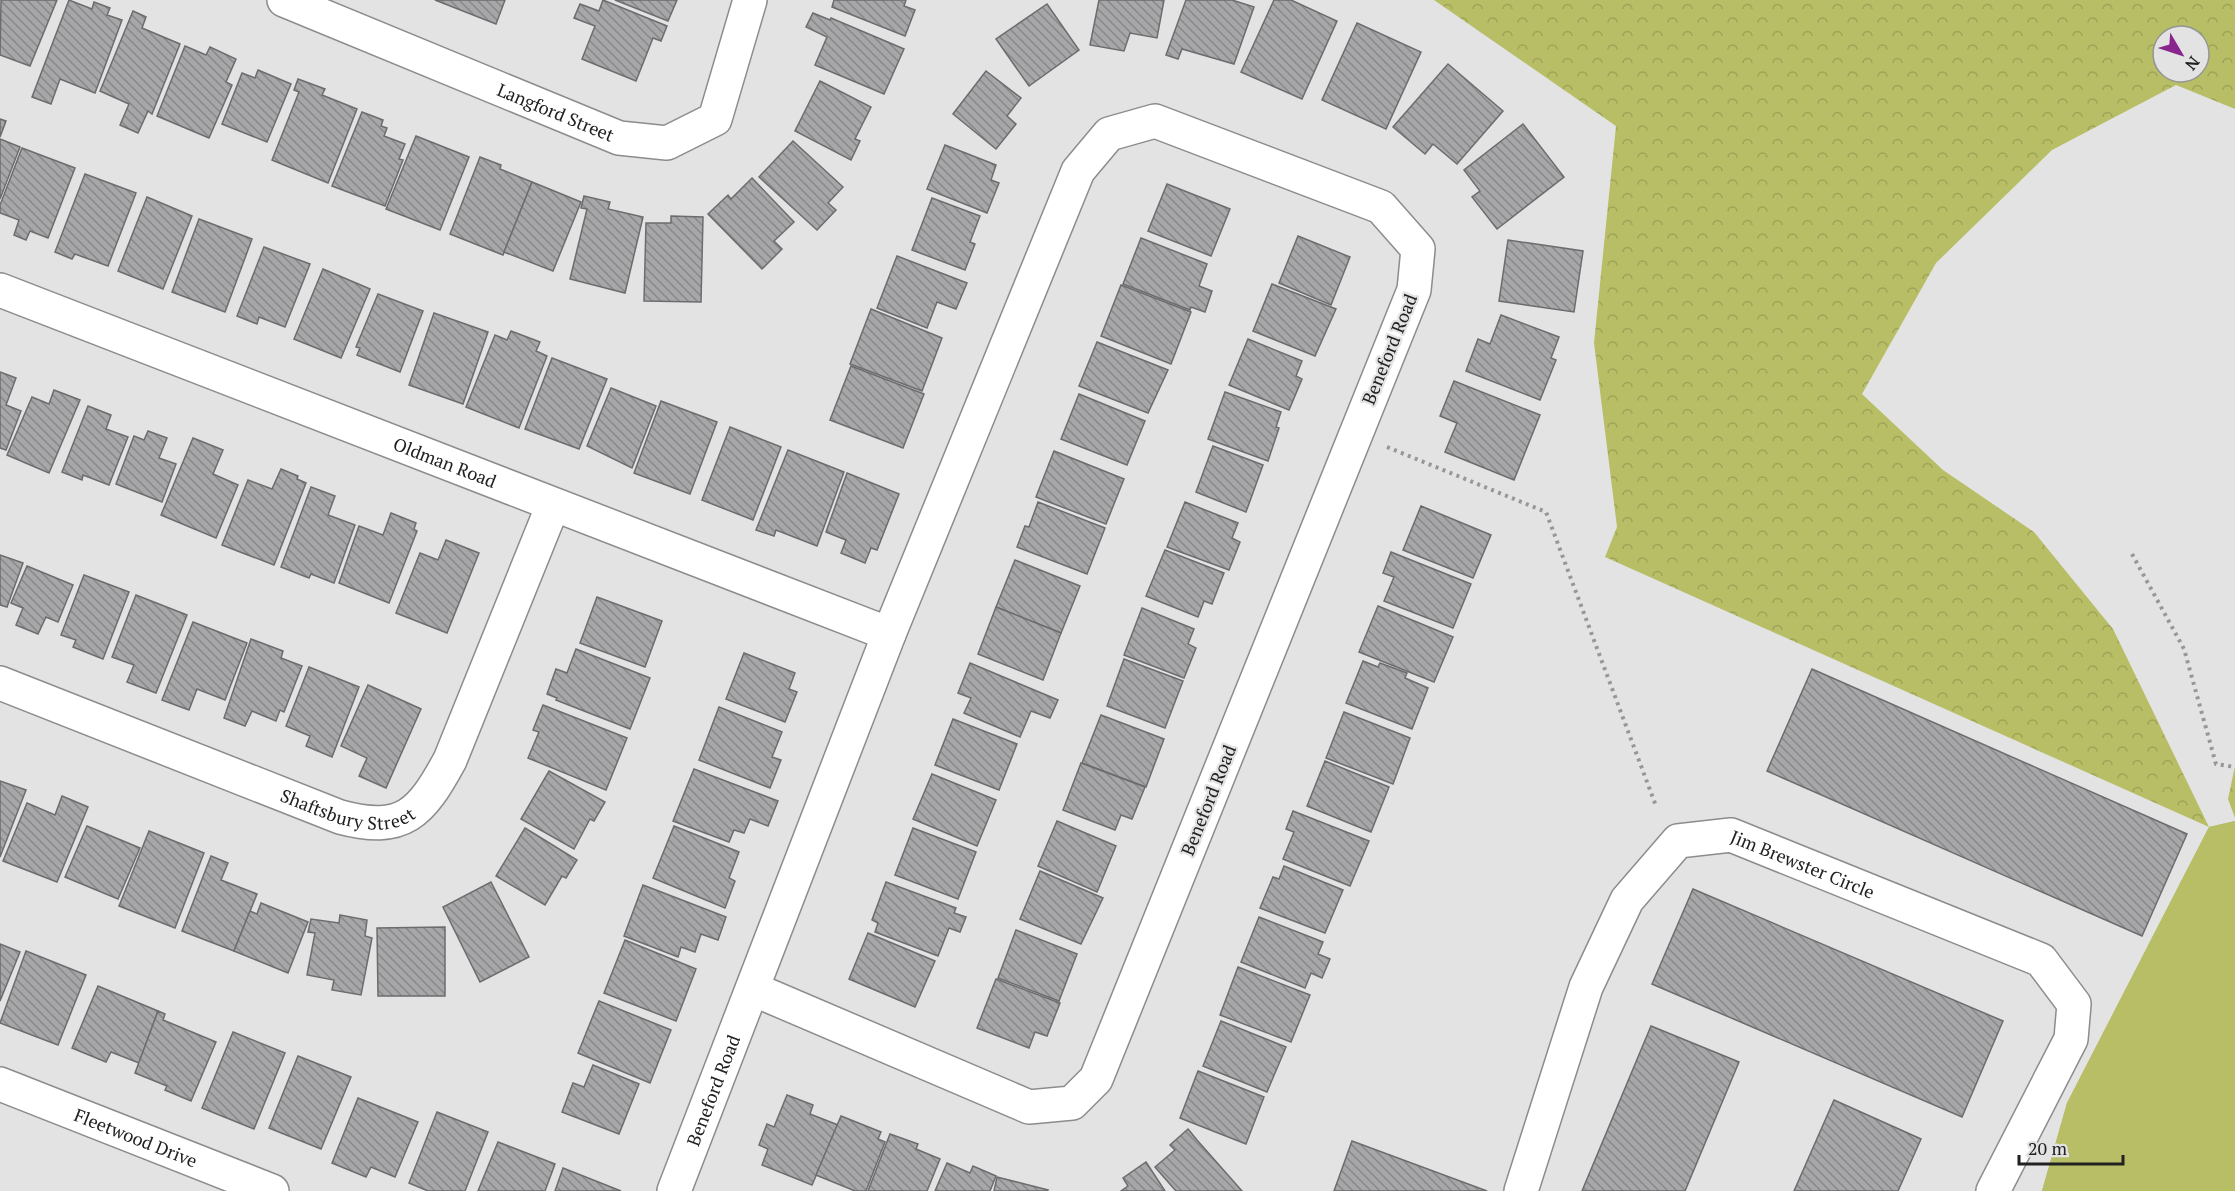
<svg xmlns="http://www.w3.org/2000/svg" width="2235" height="1191" font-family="'PT Serif',serif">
  <defs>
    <pattern id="forest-crowns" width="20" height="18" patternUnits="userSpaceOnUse" patternTransform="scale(1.5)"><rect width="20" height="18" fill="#b8be65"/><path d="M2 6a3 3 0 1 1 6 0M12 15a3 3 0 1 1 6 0" fill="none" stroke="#9ea357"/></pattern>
    <pattern id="building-back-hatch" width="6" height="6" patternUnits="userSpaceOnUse" patternTransform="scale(1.5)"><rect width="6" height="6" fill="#a7a7a9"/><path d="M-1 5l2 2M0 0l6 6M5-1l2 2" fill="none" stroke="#888889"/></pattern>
  </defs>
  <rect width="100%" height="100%" fill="#e3e3e4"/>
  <g fill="url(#forest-crowns)" fill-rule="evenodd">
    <path d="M1434,0H2235V109L2176,85L2052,150L1936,263L1862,394L1943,470L2034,532L2113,629L2209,827L2235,821V1191H2042L2067,1103L2209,827L1605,557L1617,527L1594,343L1616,126ZM2163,36H2199V72H2163Z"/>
    <polygon points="2235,766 2235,818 2228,799"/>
  </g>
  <polygon fill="#b8be65" points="2235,821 2235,1191 2042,1191 2067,1103 2209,827"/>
  <g fill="url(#building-back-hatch)" stroke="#6c6c6e" stroke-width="1.5">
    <polygon points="1,0 57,0 30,66 0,55"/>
    <polygon points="69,0 92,9 94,2 110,8 107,15 122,20 95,93 60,79 51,104 32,97"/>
    <polygon points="435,0 505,0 496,24"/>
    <polygon points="603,0 667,26 661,41 653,38 636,81 582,59 595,26 574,18 580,4 599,11"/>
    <polygon points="615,0 677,0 668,21"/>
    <polygon points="834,0 906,0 904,6 915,10 905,36 832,7"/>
    <polygon points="1099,0 1164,0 1157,38 1130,33 1124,51 1090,45"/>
    <polygon points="1186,0 1232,0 1254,7 1234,64 1182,49 1178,59 1166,55"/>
    <polygon points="1274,0 1291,0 1337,21 1302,99 1241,72"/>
    <polygon points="1047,4 1079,50 1029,86 996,39"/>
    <polygon points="133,11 146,17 142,28 180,44 152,114 148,111 138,133 120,125 129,104 100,91"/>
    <polygon points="813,13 830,20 831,18 904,49 884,94 815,65 827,37 806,27"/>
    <polygon points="1357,23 1421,52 1386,129 1322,100"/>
    <polygon points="185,46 206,55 210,47 236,59 226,82 232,85 209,138 157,116"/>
    <polygon points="1448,64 1503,111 1457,164 1433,144 1425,154 1393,127"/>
    <polygon points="258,70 291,84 267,142 222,124 242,73 255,78"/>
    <polygon points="986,71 1021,98 1007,116 1016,124 996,149 953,114"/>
    <polygon points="298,79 325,89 322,95 357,109 328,183 272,160 299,92 294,90"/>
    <polygon points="820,81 871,107 855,139 860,141 851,160 795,131"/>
    <polygon points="362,112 383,120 381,126 387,128 384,136 405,144 399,159 403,160 385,206 332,186"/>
    <polygon points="0,119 6,121 0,137"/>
    <polygon points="1523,124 1564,177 1497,229 1472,197 1480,191 1464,170"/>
    <polygon points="416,136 469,157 440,230 386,209"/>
    <polygon points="0,139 20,147 0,199"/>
    <polygon points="793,141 843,187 828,203 836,210 817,230 759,177"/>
    <polygon points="945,145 996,165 991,180 999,183 987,213 927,189"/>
    <polygon points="22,148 75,168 48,238 30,231 26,240 14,235 19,220 0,213 0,205"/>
    <polygon points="480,157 501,165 500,169 532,182 503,255 450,234"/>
    <polygon points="85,174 136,193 108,266 75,254 72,259 55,252"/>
    <polygon points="752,178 794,222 774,241 782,249 762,269 708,214 728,195 731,199"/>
    <polygon points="532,182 581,202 553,271 504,252"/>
    <polygon points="1167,184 1230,209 1211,256 1148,231"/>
    <polygon points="584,196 610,202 608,209 643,217 625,293 570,279 587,209 581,208"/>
    <polygon points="147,197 192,216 163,289 118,271"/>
    <polygon points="932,198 980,216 970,242 975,244 965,270 912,250"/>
    <polygon points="671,216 703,217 701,302 644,301 646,223 671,223"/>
    <polygon points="199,219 252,239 225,312 172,292"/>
    <polygon points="1298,236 1350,257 1331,305 1279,283"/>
    <polygon points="1141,238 1207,264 1199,286 1212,291 1205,312 1191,307 1190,310 1123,284"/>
    <polygon points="1508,240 1583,251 1574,312 1499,301"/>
    <polygon points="264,247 310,264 285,327 259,317 257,324 237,316"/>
    <polygon points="897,256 967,283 956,309 937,302 927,328 877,308"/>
    <polygon points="323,269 370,289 341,358 294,339"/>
    <polygon points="1272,284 1336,309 1315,356 1253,331"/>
    <polygon points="1121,285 1191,312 1171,364 1101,336"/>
    <polygon points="378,294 423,311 400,372 357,355 360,348 356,347"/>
    <polygon points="871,309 942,338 922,391 850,364"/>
    <polygon points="434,313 488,332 463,404 409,385"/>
    <polygon points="1501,315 1559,337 1551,358 1556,360 1540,400 1466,371 1478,339 1490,344"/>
    <polygon points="511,331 540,342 536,351 547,356 519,428 466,407 495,335 507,340"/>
    <polygon points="1248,339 1302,361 1296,376 1302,379 1289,410 1229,385"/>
    <polygon points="1097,342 1168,370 1148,413 1079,386"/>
    <polygon points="552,358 607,379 579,449 525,429"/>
    <polygon points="851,366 924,394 903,448 830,420"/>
    <polygon points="0,372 16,378 6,405 21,411 6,450 0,448"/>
    <polygon points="1454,381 1540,415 1514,480 1445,452 1457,423 1440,416"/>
    <polygon points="611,388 656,406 632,468 587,446"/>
    <polygon points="54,390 80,400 49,473 7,455 32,397 49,404"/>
    <polygon points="1225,392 1281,412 1276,427 1279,428 1268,461 1208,439"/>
    <polygon points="1079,394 1145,421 1127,465 1061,439"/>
    <polygon points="661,401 717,422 690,494 634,473"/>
    <polygon points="88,406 111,415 106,429 128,437 109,485 83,475 82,480 62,472"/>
    <polygon points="730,427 781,447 753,520 702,500"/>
    <polygon points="148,431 167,438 159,458 176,464 162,502 116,484 134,436 144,440"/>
    <polygon points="193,438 223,450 213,474 238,485 216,538 161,515"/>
    <polygon points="1213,446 1263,465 1246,512 1196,492"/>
    <polygon points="788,450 844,472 817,546 776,530 774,536 756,530"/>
    <polygon points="1054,451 1124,479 1106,524 1036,497"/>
    <polygon points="281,469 298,476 297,479 306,483 274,565 222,545 248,480 272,489"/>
    <polygon points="847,473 899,494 877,550 871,548 865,563 841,553 846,540 826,532"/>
    <polygon points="311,487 335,496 328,515 355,525 334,583 311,574 309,578 281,567"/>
    <polygon points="1038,502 1105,528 1087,574 1017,547 1025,526 1029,527"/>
    <polygon points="1185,502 1238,523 1232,538 1240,542 1229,570 1167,547"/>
    <polygon points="1421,506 1491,535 1473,578 1403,550"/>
    <polygon points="391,513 416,523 414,529 417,531 389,603 339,583 359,526 383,535"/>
    <polygon points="446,540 479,553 447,633 396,613 420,553 438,560"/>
    <polygon points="1165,550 1224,573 1212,604 1204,601 1198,617 1146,596"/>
    <polygon points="1391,552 1471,584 1453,628 1384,601 1394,577 1383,573"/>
    <polygon points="0,555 23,563 7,607 0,605"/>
    <polygon points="1015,560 1080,586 1061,633 996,607"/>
    <polygon points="27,566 73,585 58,622 46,617 38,634 16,625 23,608 11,603"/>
    <polygon points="84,575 129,592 103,659 73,647 76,640 61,635"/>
    <polygon points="136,595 187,615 156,693 127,682 134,665 112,657"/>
    <polygon points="597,597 662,621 645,667 580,643"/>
    <polygon points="1378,606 1453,637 1434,682 1359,652"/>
    <polygon points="996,607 1061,633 1043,680 978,654"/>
    <polygon points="1142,608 1194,629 1188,644 1196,648 1184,678 1124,655"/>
    <polygon points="193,622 247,643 225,700 197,689 189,710 162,700"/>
    <polygon points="251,639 283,651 281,658 302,666 284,712 280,710 276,721 252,711 245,726 224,718"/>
    <polygon points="576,649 650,678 630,729 556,700 557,698 547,694 556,669 567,673"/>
    <polygon points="744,653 795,673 789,689 797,692 785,722 726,699"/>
    <polygon points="1124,659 1183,681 1165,728 1107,706"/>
    <polygon points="1363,661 1378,667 1380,663 1407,673 1405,678 1428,688 1412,729 1346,703"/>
    <polygon points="970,663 1058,700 1050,718 1031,711 1020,737 964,713 971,698 958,693"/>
    <polygon points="309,667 359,687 332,757 306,746 310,736 286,726"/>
    <polygon points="1812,669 2187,834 2142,936 1767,771"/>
    <polygon points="368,685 421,709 386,788 359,776 367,758 341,746"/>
    <polygon points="543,705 627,738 606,790 528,758 539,732 533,730"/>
    <polygon points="719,707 782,732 772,757 781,760 770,788 699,760"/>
    <polygon points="1344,712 1410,738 1393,784 1326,758"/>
    <polygon points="1101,715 1164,739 1146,787 1082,763"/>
    <polygon points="953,719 1017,744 999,790 935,765"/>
    <polygon points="1325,761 1389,787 1371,832 1307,806"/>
    <polygon points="1081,763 1145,787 1132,819 1121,815 1115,830 1063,810"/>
    <polygon points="694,769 778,801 768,826 750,819 744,833 734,830 729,842 673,821"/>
    <polygon points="549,771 605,802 594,821 590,819 574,849 521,819"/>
    <polygon points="932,774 996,800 977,846 913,819"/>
    <polygon points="0,781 26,790 0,857"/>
    <polygon points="62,796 88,807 57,882 3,861 27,803 55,815"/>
    <polygon points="1293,811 1369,841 1350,886 1283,859 1294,832 1286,829"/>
    <polygon points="1057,821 1116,846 1097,892 1038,866"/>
    <polygon points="87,826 140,848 118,899 65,877"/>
    <polygon points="674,826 739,852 729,878 735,881 725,908 653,878"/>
    <polygon points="525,828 577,860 566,878 562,876 545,905 496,876"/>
    <polygon points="913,828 976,852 958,899 895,875"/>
    <polygon points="149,831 204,853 175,928 119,906"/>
    <polygon points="211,856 228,863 221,880 257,894 234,951 182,931"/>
    <polygon points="1284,866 1343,890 1325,933 1260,908 1273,877 1279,879"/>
    <polygon points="1040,871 1103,898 1081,944 1020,919"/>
    <polygon points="491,882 529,957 480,982 443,907"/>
    <polygon points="886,882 956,908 954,913 966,917 960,932 949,928 938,956 875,932 878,923 872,920"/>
    <polygon points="643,885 726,917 718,940 701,934 695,952 681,947 678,957 624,936"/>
    <polygon points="1693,889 2003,1021 1962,1117 1652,984"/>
    <polygon points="261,903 308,922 288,973 234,951 250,911 257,914"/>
    <polygon points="340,915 367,920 365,936 372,938 361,995 332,990 334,980 307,975 315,933 308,932 311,919 339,923"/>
    <polygon points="1259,917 1323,942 1318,954 1330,959 1322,978 1311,973 1305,988 1241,962"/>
    <polygon points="445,927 445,996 378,996 377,928"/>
    <polygon points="1016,930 1077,954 1059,1001 998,978"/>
    <polygon points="868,933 935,961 915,1007 849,979"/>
    <polygon points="625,940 696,969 676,1021 604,993"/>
    <polygon points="0,944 20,952 0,1001"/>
    <polygon points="26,951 86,975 58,1045 0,1023"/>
    <polygon points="1238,967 1310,995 1291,1042 1220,1015"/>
    <polygon points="996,979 1060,1003 1047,1036 1035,1032 1029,1048 977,1028"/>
    <polygon points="98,986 158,1011 139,1063 111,1052 106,1062 72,1048"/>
    <polygon points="599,1001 671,1030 650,1083 578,1053"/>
    <polygon points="158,1011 165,1014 163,1020 216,1042 191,1101 165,1090 167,1086 135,1073"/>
    <polygon points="1221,1021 1286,1047 1267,1092 1203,1066"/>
    <polygon points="1651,1026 1739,1062 1685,1191 1582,1191"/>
    <polygon points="233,1032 285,1053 254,1129 202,1108"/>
    <polygon points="298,1056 351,1077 321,1149 269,1128"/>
    <polygon points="593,1065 639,1084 619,1134 562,1112 573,1083 584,1087"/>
    <polygon points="1198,1071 1264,1097 1246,1144 1180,1118"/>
    <polygon points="787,1095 813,1105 810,1114 838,1125 812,1185 762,1165 768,1149 759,1145 767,1124 774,1127"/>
    <polygon points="358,1098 418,1122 395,1177 371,1167 366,1177 332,1163"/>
    <polygon points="1834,1100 1921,1139 1898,1191 1794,1191"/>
    <polygon points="437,1112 488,1132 465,1191 428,1191 409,1183"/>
    <polygon points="841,1116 881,1132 878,1139 885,1142 866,1191 855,1191 816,1175"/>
    <polygon points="1188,1129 1197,1140 1242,1191 1176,1191 1155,1167 1175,1150 1170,1145"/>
    <polygon points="890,1134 918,1144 916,1149 940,1159 927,1191 868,1191"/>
    <polygon points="1352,1141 1487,1191 1334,1191"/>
    <polygon points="498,1142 555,1164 545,1191 478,1191"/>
    <polygon points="1146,1162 1165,1191 1121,1191 1128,1186 1123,1178"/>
    <polygon points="947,1163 970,1173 973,1166 996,1176 990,1191 935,1191"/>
    <polygon points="563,1168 621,1191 555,1191"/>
    <polygon points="997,1177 1048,1190 1047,1191 994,1191"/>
  </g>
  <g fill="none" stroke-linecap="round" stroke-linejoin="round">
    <defs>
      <g id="minor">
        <path id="s1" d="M284,0L619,138L667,143L715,119L750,0"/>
        <path id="s2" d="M0,290L889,634"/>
        <path id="s3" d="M0,683L340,817C404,834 421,813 450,760L553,505"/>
        <path id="s4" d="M0,1084L272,1191"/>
        <path id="s5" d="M674,1191L889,634L1078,171L1109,134L1155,121L1381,207L1418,249L1414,290L1096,1079L1072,1103L1029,1107L753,989"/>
        <path id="s6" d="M1521,1191L1586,987L1627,900L1678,841L1731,835L2041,960L2074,1004L2071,1039L1993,1191"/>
      </g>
    </defs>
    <use href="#minor" stroke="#8c8c8d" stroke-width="36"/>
    <g stroke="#979797" stroke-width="4" stroke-dasharray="3 4.5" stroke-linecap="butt">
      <polyline points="1387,447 1546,512 1656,806"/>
      <polyline points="2132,554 2184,649 2216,764 2235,767"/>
    </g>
    <use href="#minor" stroke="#fff" stroke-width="33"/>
  </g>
  <g text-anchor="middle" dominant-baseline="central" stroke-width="4.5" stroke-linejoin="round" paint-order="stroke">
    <g font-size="18" fill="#212121" stroke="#e3e3e4">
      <text stroke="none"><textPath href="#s1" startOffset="294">Langford Street</textPath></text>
      <text transform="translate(1389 349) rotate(-68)">Beneford Road</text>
      <text stroke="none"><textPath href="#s2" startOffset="477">Oldman Road</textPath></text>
      <text stroke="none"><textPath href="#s3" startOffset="372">Shaftsbury Street</textPath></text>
      <text transform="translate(1208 800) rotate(-68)">Beneford Road</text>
      <text stroke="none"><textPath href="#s6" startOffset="519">Jim Brewster Circle</textPath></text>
      <text stroke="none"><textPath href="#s5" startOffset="108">Beneford Road</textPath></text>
      <text stroke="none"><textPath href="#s4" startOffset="146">Fleetwood Drive</textPath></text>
    </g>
  </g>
  <g transform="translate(2181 54) rotate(129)"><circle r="28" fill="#e3e3e4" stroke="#959596" stroke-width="1.5"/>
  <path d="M0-4.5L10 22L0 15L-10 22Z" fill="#89268e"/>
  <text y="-9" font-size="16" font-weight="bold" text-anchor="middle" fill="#212121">N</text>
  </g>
  <path d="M2019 1155v9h104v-9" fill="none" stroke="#212121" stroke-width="3"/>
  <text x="2028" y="1155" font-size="18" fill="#212121" stroke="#e3e3e4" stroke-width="4.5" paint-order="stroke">20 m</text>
</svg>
